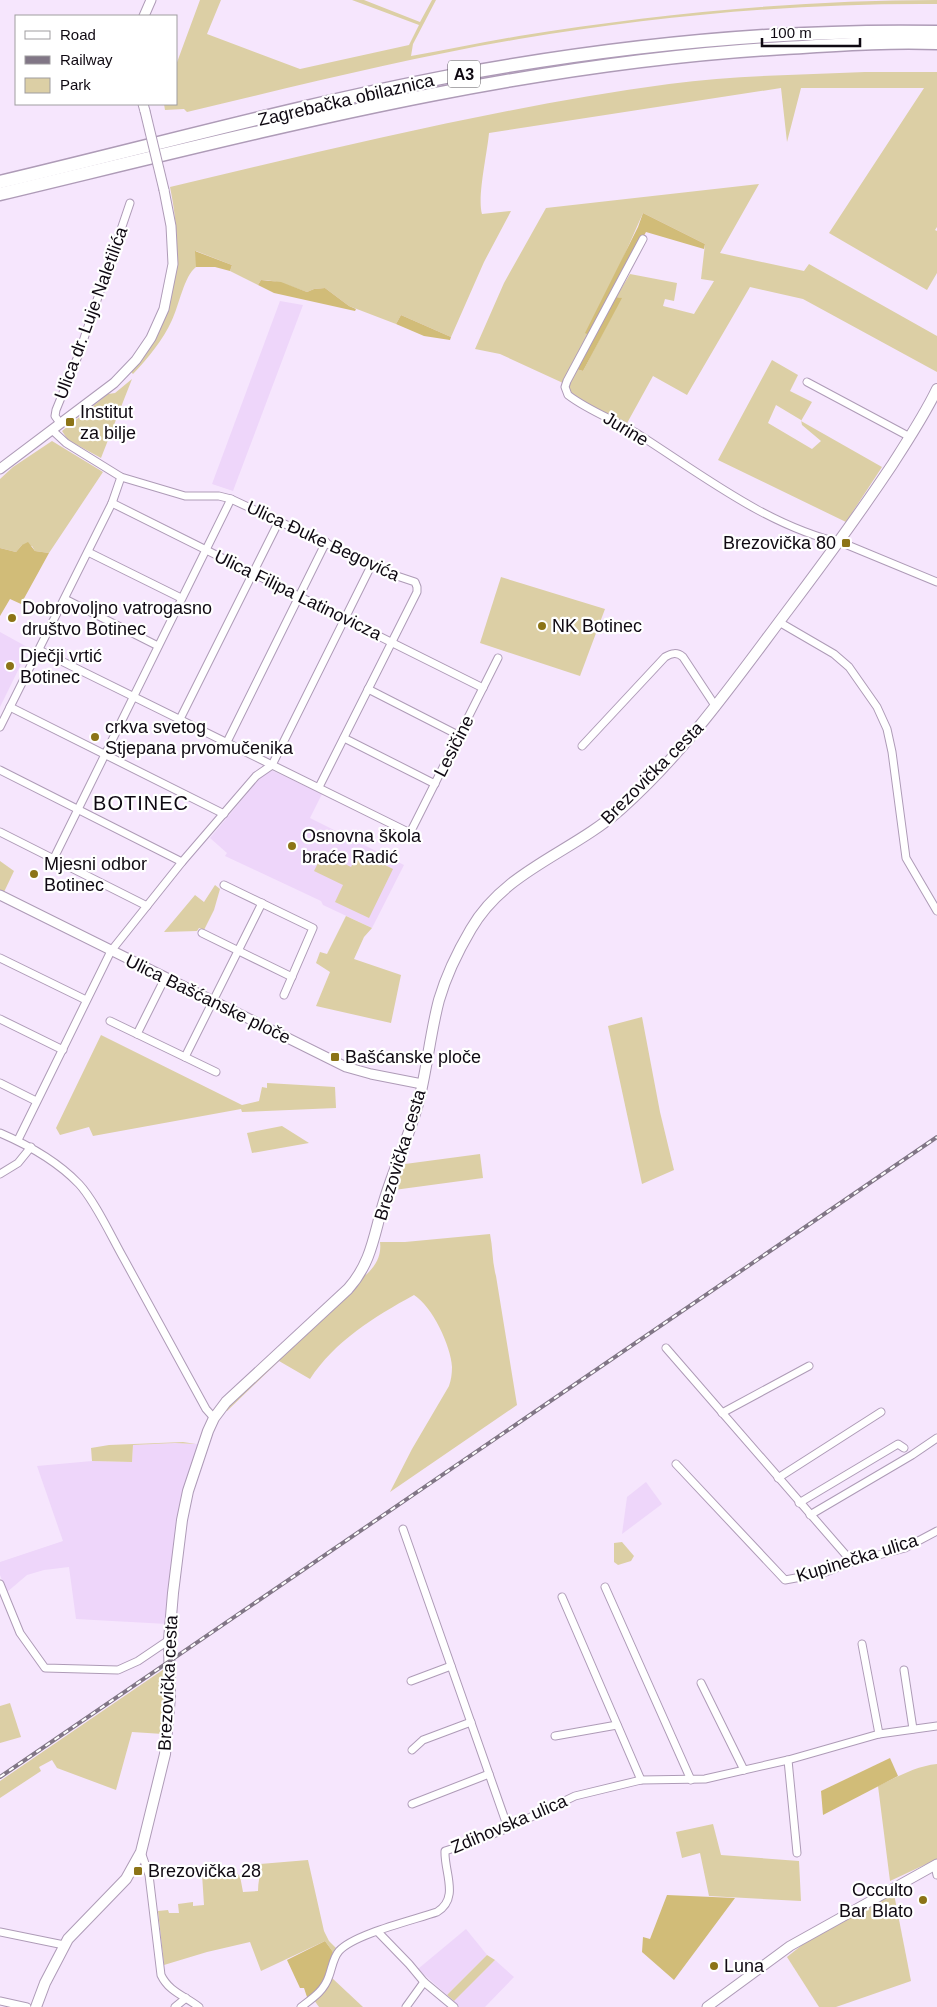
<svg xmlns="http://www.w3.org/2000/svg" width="937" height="2007" font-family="Arial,sans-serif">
  <rect width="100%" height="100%" fill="#f6e6fd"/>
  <g fill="#eed6fa">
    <polygon points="280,301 303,305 233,491 212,484"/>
    <polygon points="0,632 29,648 0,707"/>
    <polygon points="271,770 322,794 310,818 404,865 372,928 323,905 321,901 225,856 227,853 210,838 266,771"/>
    <polygon points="175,1443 198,1444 186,1486 167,1624 76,1619 69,1567 44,1570 27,1575 7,1592 0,1575 0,1562 63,1541 37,1466 92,1461 132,1462 133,1445"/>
    <polygon points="646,1482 662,1504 622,1534 627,1497"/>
    <polygon points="466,1929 487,1955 447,1995 418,1969"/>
    <polygon points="495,1960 514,1977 485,2007 458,2007 452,2002"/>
  </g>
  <g fill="#dccfa5" fill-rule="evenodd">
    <path d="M200,0H221L207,34L300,69L409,45L419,25L352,0H364L420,22L432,0H436L413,44L411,56C447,50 483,42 519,36C657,14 797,0 937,0V4C797,3 657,16 519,39C407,58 297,86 187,112L184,109L165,110L164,104H176V65Z"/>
    <path d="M865,72H937V227L935,230L937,231V273L927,290L829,233L924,88H801L787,142L781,88L489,133C487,155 477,197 482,214L511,211L484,262L451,337L401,315L396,324L349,306L325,288L314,289L307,292C292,287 278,280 261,280L258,285L230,271L232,265L196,251V267C184,276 179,306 172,320C163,340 148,358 133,374L131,372C179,317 184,256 170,187C335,148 500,107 669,84C734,75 800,75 865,72Z"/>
    <polygon points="759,184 720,253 804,271 809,264 937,336 937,372 803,299 750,287 687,395 653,376 626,425 580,401 569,392 569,382 576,369 583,371 621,298 616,297 630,274 677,283 674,301 665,299 663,306 694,314 714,281 701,279 705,244 643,213 589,335 563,383 500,354 475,349 504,283 546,208"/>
    <path d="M772,360L798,375L790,391L812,402L801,421L882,467L846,522L718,460ZM776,405L801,420L802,425L821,441L812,449L768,423Z"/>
    <polygon points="132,379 101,458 68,440 62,431 108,394 115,393"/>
    <polygon points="52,441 103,472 49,553 35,551 32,546 22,545 16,552 0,548 0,479 13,467"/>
    <polygon points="501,577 605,609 580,676 480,643"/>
    <polygon points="359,852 393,869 369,918 335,902 343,885 314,871 323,853 351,867"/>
    <polygon points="0,861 14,871 4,892 0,890"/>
    <polygon points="215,885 220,889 214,910 204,930 199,928 197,931 164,932 195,895 204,902"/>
    <polygon points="346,916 372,928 364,937 354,959 401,975 391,1023 316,1006 330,972 316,963 320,952 327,954"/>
    <polygon points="642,1017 660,1112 674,1170 642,1184 608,1026"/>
    <polygon points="101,1035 242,1105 259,1101 262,1087 267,1088 267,1083 335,1087 336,1108 242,1112 241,1109 93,1136 89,1127 60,1135 56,1128"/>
    <polygon points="282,1126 309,1143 252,1153 247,1133"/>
    <polygon points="480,1154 483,1178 394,1190 405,1164"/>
    <path d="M490,1234C493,1248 492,1262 496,1276L517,1405L390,1492L412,1449L449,1386C451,1380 452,1374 452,1367C451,1346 432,1306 414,1295C374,1317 335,1341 310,1379L279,1361L227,1411L225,1410L363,1277C374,1269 382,1257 380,1242H405Z"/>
    <polygon points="183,1442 196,1444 175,1443 133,1445 132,1462 92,1461 91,1448 109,1445"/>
    <polygon points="622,1542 634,1556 631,1561 618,1565 614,1562 614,1543"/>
    <polygon points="167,1667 163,1734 132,1732 116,1790 57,1768 52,1760 39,1767 41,1771 0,1798 0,1781"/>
    <polygon points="10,1703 21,1737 0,1743 0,1706"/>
    <path d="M937,1764V1859L890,1881L878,1786C897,1777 916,1766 937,1764Z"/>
    <polygon points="713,1824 721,1855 799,1861 801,1901 709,1896 700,1853 682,1858 676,1832"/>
    <path d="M308,1860L324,1931L329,1941L336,1948L333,1952L325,1941L261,1971L250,1942L207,1952L164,1965L158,1911L168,1910L169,1913H179L178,1904L193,1902V1906L204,1905L202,1874L234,1871L240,1876L243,1892L258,1891C258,1881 261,1874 260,1864Z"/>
    <polygon points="894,1894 911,1981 836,2007 819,2007 787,1957 807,1941"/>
    <polygon points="487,1955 495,1960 454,2001 447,1995"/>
    <polygon points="332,1978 363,2007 319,2007 314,2000"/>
  </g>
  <g fill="#d1bc78">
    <polygon points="643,213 705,244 704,249 646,232 589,335 585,333 638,227"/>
    <polygon points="195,251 232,265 230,271 215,267 196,267"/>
    <polygon points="261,280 281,282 307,292 314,289 325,288 349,306 356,309 355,311 274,293 258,285"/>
    <polygon points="616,297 622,298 583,371 576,369"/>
    <polygon points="401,315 451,337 450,340 424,336 396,324"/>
    <polygon points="28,542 35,551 49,553 21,604 10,599 0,616 0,548 16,552 22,545"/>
    <polygon points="890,1758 898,1776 823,1815 821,1791"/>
    <polygon points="667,1895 735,1898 674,1980 642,1952 643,1937 650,1939"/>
    <polygon points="325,1941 333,1952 324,1985 308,2000 304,1988 300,1988 287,1960"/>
  </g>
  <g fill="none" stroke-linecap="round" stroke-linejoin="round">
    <defs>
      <g id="minor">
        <path d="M643,239L567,381L565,387L568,395C590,412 618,421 641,436C705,477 769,527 845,544L937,582"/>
        <polyline points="807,382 910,437"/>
        <polyline points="60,423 55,416 56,410 78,356 130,203"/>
        <polyline points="52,430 66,443 121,477 185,496 219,496 231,499 394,575 415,582 417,587 417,592 319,787"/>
        <polyline points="112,503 483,688"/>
        <polyline points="88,552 181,598"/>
        <polyline points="65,599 158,646"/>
        <polyline points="779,622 834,654 849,667 877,707 887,729 892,752 906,858 937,911"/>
        <polyline points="39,650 410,833 498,658"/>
        <polyline points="368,689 460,736"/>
        <polyline points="10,707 224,814"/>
        <polyline points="180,719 279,521"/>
        <polyline points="0,727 112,503 121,477"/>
        <polyline points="344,738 435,784"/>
        <polyline points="227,742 326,542"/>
        <path d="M582,746L665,657C672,653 677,652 683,657L716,707"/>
        <polyline points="0,770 182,862"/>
        <polyline points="0,832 147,906"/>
        <polyline points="53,860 231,499"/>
        <polyline points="224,885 313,928 284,995"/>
        <polyline points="202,933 292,977"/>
        <polyline points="0,958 86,1000"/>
        <polyline points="0,1019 63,1050"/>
        <polyline points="110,1021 216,1072"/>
        <polyline points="137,1034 165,978"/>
        <polyline points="185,1057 262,903"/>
        <polyline points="0,1083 36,1101"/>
        <path d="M0,1133C28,1145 58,1162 79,1184C95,1201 112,1238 124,1259C151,1309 179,1359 206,1409L214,1418"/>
        <polyline points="18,1140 111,951 182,862 256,776 272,765 372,564"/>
        <polyline points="0,1174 18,1163 31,1147"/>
        <polyline points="666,1348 852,1562"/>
        <polyline points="722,1413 809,1366"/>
        <polyline points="676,1464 785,1580 823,1573 852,1562 905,1548 937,1531"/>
        <polyline points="778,1478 881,1412"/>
        <polyline points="799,1503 898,1444 904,1448"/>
        <polyline points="810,1515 912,1455 937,1438"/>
        <polyline points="403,1529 508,1828"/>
        <polyline points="0,1584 20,1633 45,1668 118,1670 138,1661 169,1640"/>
        <polyline points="605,1587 691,1780"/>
        <polyline points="562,1597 641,1780"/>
        <polyline points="862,1644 879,1734"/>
        <polyline points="904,1670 913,1729"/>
        <polyline points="411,1681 451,1666"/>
        <polyline points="701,1683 744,1770"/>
        <polyline points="555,1736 617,1725"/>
        <polyline points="412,1750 423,1740 471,1722"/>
        <polyline points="788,1760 797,1853"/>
        <polyline points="412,1804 489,1774"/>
        <path d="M141,1852L149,1875L161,1975C169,1992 185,1996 199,2007"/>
        <polyline points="935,1865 937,1875"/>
        <polyline points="0,1932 64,1945"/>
        <polyline points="378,1932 409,1964 424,1982"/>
        <polyline points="0,2001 27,2007"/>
        <polyline points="175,2007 186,1998"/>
        <path d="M301,2007C313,1998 324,1991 329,1976C332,1968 333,1958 339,1951C354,1934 414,1920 437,1912C460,1898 444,1872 445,1851L473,1842L508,1828L575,1796L641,1780L705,1779L788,1760L879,1734L937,1726"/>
        <polyline points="406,2007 424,1982 454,2007"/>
      </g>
      <g id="tertiary">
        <polyline points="144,16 151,0"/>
        <polyline points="143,104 145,111"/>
        <polyline points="0,469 114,383 136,360 151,338 164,309 173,264 171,226 164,190"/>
        <polyline points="0,895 346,1067 371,1074 422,1084"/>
        <polyline points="707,2007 790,1946 937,1864"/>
      </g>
      <path id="secondary" d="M36,2007L45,1983L68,1939L126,1879L141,1852L165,1754L170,1697L169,1640L173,1593L182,1520L188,1491L208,1431L214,1418L226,1402L348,1289C373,1261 374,1232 385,1198C395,1166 409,1136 418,1104C427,1070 430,1034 439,1000C446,976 458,951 471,929C505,870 572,853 621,809C685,752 734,682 785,614C822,565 858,516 892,465C908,440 924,416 937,389"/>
      <g id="motorway">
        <path d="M0,182C152,146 303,104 456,75C614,46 776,29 937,32"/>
        <path d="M0,194C259,132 517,63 784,48C835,45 886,41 937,43"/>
      </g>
    </defs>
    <use href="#minor" stroke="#ae9bb7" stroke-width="9"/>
    <use href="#tertiary" stroke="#ae9bb7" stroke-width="11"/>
    <use href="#secondary" stroke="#ae9bb7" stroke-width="12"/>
    <use href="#motorway" stroke="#ae9bb7" stroke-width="15"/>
    <use href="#minor" stroke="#fff" stroke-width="7"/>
    <use href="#tertiary" stroke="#fff" stroke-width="9"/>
    <use href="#secondary" stroke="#fff" stroke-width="10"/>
    <use href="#motorway" stroke="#fff" stroke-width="12"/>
    <defs>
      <polyline id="rail" points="0,1777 937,1137"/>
    </defs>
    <use href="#rail" stroke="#817686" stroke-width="4"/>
    <use href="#rail" stroke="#fff" stroke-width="2" stroke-dasharray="5.5" stroke-linecap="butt"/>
    <defs>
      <polyline id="tertiary-bridge" points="145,111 164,190"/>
    </defs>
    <use href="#tertiary-bridge" stroke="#ae9bb7" stroke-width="11" stroke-linecap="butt"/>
    <use href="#tertiary-bridge" stroke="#fff" stroke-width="9"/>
  </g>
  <g fill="#8c7417" stroke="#fff" stroke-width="2">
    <rect x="65" y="417" width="10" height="10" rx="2.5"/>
    <rect x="841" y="538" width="10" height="10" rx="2.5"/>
    <circle cx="12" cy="618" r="5"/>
    <circle cx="542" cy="626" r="5"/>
    <circle cx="10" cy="666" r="5"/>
    <circle cx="95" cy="737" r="5"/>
    <circle cx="292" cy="846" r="5"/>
    <circle cx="34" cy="874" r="5"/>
    <rect x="330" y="1052" width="10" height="10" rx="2.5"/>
    <rect x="133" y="1866" width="10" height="10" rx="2.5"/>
    <circle cx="923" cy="1900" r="5"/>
    <circle cx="714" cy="1966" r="5"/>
  </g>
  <g text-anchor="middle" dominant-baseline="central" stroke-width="4.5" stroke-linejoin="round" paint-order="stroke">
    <rect fill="#fff" stroke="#575359" stroke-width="1" x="448" y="60.5" width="32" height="27" rx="4"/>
    <g font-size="16" font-weight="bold" fill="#0f0912">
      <text x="464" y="74">A3</text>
    </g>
    <g font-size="18" fill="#0f0912" stroke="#fff">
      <text transform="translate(346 100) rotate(-13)">Zagrebačka obilaznica</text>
      <text transform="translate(91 313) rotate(-70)">Ulica dr. Luje Naletilića</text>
      <text transform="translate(626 429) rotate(31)">Jurine</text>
      <text transform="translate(323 541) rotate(25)">Ulica Đuke Begovića</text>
      <text transform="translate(298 595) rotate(26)">Ulica Filipa Latinovicza</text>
      <text transform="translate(454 746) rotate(-63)">Lesičine</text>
      <text transform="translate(652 773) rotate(-45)">Brezovička cesta</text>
      <text transform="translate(208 999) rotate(26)">Ulica Bašćanske ploče</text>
      <text transform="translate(400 1155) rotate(-73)">Brezovička cesta</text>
      <text transform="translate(857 1558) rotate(-17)">Kupinečka ulica</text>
      <text transform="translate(168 1683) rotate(-87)">Brezovička cesta</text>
      <text transform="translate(509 1824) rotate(-23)">Zdihovska ulica</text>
    </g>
    <g font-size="18" fill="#0f0912" stroke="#fff" text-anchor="start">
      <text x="80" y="412">Institut<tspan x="80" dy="21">za bilje</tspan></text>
      <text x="836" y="543" text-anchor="end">Brezovička 80</text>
      <text x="22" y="608">Dobrovoljno vatrogasno<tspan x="22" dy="21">društvo Botinec</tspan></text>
      <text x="552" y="626">NK Botinec</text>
      <text x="20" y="656">Dječji vrtić<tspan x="20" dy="21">Botinec</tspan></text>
      <text x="105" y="727">crkva svetog<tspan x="105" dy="21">Stjepana prvomučenika</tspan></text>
      <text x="302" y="836">Osnovna škola<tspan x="302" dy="21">braće Radić</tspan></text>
      <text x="44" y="864">Mjesni odbor<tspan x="44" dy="21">Botinec</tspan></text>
      <text x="345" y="1057">Bašćanske ploče</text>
      <text x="148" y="1871">Brezovička 28</text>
      <text x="913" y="1890" text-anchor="end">Occulto<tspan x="913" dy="21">Bar Blato</tspan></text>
      <text x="724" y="1966">Luna</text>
    </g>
    <g font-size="20" letter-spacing="1" fill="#0f0912" stroke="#fff">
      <text x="141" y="803">BOTINEC</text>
    </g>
  </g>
  <rect x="15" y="15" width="162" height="90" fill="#ffffff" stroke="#9f9da0"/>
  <rect x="25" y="31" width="25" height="8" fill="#ffffff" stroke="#9f9da0"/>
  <text x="60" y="40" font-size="15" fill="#0f0912">Road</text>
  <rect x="25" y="56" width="25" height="8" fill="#817686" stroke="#9f9da0"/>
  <text x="60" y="65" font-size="15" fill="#0f0912">Railway</text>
  <rect x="25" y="78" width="25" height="15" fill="#dccfa5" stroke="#9f9da0"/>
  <text x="60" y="90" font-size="15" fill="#0f0912">Park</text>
  <path d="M762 38v8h98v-8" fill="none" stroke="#0f0912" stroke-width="2.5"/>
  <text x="770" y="38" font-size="15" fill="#0f0912" stroke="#ffffff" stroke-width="4" paint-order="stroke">100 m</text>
</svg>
